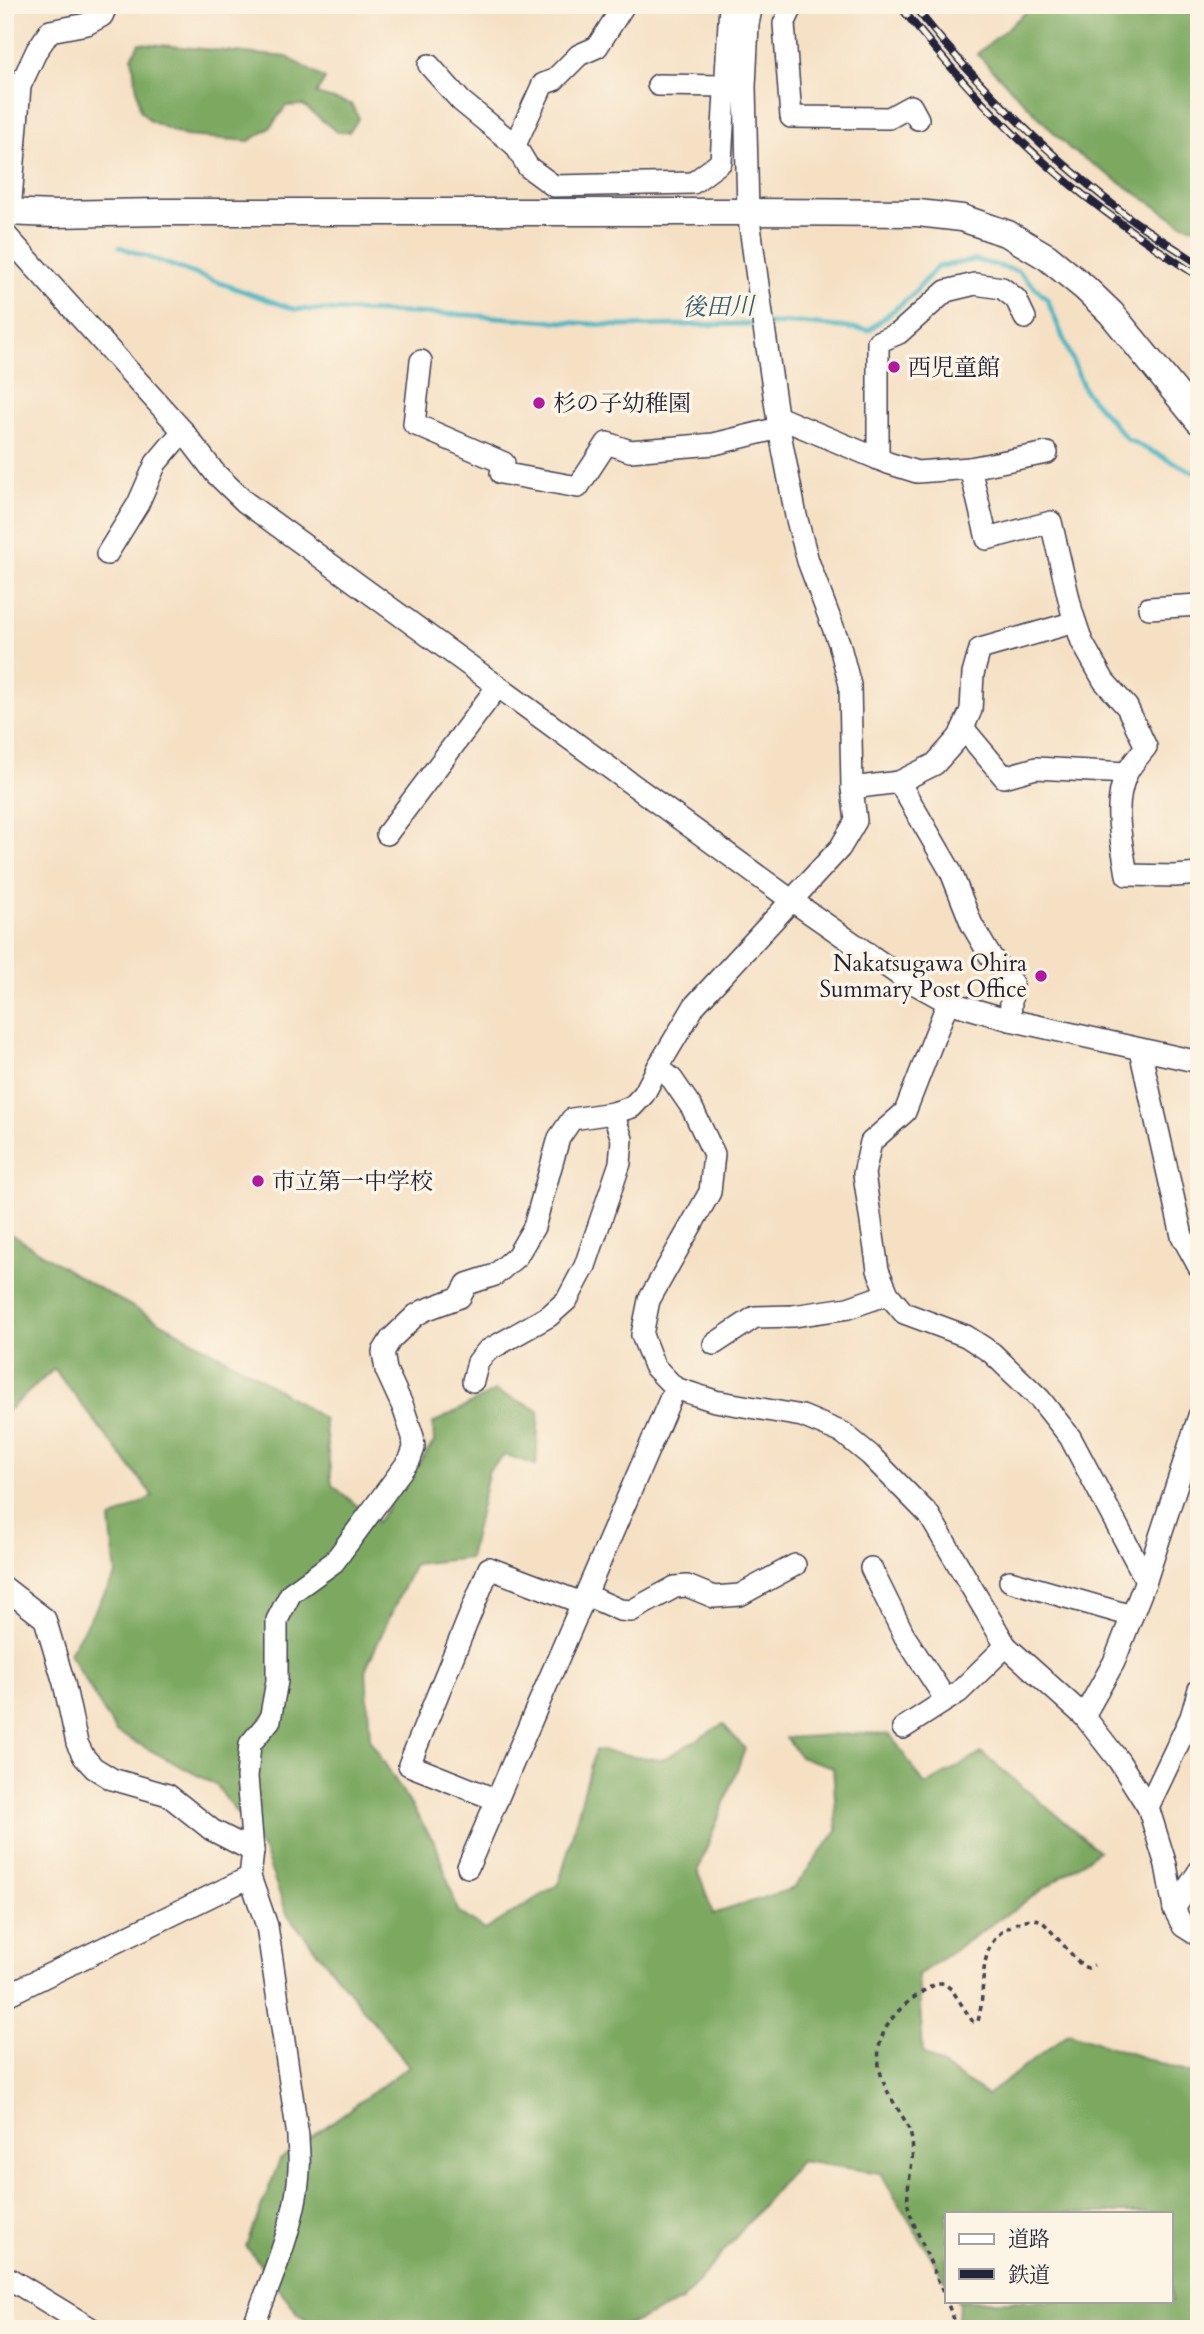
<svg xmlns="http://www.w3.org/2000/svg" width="1204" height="2334" font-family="Cardo,'Noto Serif JP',serif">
  <rect width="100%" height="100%" fill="#fcf5e5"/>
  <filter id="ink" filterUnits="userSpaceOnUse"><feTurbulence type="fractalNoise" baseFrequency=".0143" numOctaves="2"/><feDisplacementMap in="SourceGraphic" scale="14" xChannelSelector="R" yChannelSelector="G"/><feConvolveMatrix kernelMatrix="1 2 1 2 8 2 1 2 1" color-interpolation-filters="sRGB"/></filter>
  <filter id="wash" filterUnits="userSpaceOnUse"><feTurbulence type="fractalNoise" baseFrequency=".00686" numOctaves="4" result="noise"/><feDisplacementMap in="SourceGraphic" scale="28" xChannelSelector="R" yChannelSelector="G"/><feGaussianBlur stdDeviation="1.57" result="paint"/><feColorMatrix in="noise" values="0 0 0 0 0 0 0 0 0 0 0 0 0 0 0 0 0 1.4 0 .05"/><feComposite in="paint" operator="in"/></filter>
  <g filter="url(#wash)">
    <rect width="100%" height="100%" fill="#f5e0c4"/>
    <g fill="#7ca860" stroke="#4f654e" stroke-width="2">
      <polygon points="1023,5 1199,5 1199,230 1181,223 1070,149 977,54 1026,12"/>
      <polygon points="139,43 287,57 325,79 316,94 351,104 359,118 349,132 337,132 303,105 286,106 270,128 249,141 185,136 150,121 140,110 132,57"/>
      <polygon points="5,1230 82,1279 254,1374 324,1419 332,1485 377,1522 434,1442 433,1423 495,1391 539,1410 536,1465 505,1455 489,1470 469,1558 414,1564 366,1668 370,1740 436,1845 458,1911 485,1930 559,1884 595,1750 662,1760 723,1724 745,1749 698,1870 713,1914 794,1888 837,1830 833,1767 800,1757 786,1738 868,1733 890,1734 925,1785 982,1753 1099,1851 918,1975 923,2053 987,2095 1069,2033 1199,2076 1199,2329 957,2329 959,2304 957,2301 1171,2301 1171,2213 947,2213 947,2283 880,2173 800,2161 682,2301 619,2329 318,2329 298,2313 246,2246 280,2160 409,2066 287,1914 264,1851 216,1785 116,1732 69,1653 116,1575 110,1520 153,1496 54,1369 5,1413"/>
    </g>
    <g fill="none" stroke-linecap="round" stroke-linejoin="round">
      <g stroke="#48b6c3" stroke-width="5">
        <polyline points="120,247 293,309 468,315 619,326 758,324"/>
        <polyline points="768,324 799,323 869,330 910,297 937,267 975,260 1018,271 1047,299 1085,391 1127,439 1199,475"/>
      </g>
    </g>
  </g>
  <g filter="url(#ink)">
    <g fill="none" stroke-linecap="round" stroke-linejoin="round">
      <defs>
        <g id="minor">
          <polyline points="793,5 784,24 791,117 889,118 911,106 918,119"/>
          <polyline points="429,65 461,101 515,145 528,167 554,186 693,183 721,162 730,5"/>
          <polyline points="658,85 725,86"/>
          <polyline points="515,145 543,84 554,80 579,55 597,47 624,5"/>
          <polyline points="10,213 20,86 37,50 50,31 87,24 102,16 107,5"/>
          <polyline points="5,234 183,431 215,473 245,502 791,900 899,975 948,1002 1010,1020 1199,1062"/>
          <polyline points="421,361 414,424 504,463 501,473 578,487 607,443 630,451 714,444 779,428"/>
          <polyline points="778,417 888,463 917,472 970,468 1047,453"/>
          <polyline points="878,459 878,342 899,333 946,291 975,284 1002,288 1016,299 1025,318"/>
          <path d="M970,468L987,539L1051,522L1072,612L1082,642L1104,681L1127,707L1146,747C1139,756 1130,765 1126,775C1112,806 1122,843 1127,875L1175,876L1199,874"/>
          <polyline points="107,554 138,504 156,463 183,431"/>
          <polyline points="1149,608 1199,605"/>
          <polyline points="963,728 1004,777 1036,768 1126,773"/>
          <polyline points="899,782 951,872 972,925 989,954 1012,983 1010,1020"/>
          <polyline points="852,788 899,782 935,764 959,737 971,710 973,674 980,649 1075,622"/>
          <polyline points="387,834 498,686"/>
          <polyline points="948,1002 905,1112 871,1142 864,1174 878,1270 888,1294 904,1313 966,1336 992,1353 1040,1399 1070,1437 1146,1580"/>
          <polyline points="1140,1050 1182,1236 1199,1267"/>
          <polyline points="658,1067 672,1079 692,1108 714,1154 710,1192 649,1300 642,1335 654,1366 675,1388 715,1401 802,1416 843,1433 870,1455 929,1515 1006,1646 1084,1716 1119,1761 1148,1807 1166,1865 1174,1909 1183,1926 1199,1936"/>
          <polyline points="714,1344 755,1317 793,1316 848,1308 888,1294"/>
          <polyline points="473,1381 478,1362 487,1351 549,1316 567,1300 585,1266 620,1163 622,1139 613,1113"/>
          <polyline points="871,1568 905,1637 946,1700"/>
          <polyline points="1010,1581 1132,1616"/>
          <polyline points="5,1588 45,1619 64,1683 77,1743 84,1757 94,1768 112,1779 168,1795 212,1830 253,1851"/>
          <polyline points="586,1595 620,1610 631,1611 675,1587 687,1586 714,1597 740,1595 795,1565"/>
          <polyline points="1084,1716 1114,1662 1146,1580 1199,1416"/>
          <polyline points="903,1728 959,1692 1006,1646"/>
          <polyline points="497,1800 409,1765 489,1568 582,1603"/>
          <polyline points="1148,1807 1191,1717 1199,1689"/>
          <polyline points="468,1867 675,1388"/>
          <polyline points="1174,1909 1199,1871"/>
          <polyline points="5,1996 250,1877"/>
          <polyline points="5,2276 92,2329"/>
          <path d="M252,2329C270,2284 298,2217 299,2169C300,2158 298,2147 298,2136L267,1926L250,1877L253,1851L247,1777L250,1744L270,1720L277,1681V1620L291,1593L334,1562L410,1459L414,1448L413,1437L403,1407L386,1370L383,1352L391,1339L416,1315L425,1310L460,1297L467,1284L495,1275L517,1256L534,1227L559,1138L572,1119L613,1113L632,1107L644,1094L658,1067L695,1005L840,848L856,821L852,788L850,685L839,643L808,561L796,516L779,428L762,314L748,212L745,87L748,24L752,5"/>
        </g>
        <polyline id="tertiary" points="5,212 54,214 160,212 748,212 918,213 962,218 1008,234 1047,257 1085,288 1111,313 1199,421"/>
      </defs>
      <use href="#minor" stroke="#423e50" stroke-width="24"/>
      <use href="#tertiary" stroke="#423e50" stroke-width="29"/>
      <path stroke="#423e50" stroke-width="3.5" stroke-dasharray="5 5" stroke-linecap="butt" d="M958,2329C947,2302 936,2276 925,2250C919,2235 911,2220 908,2205C906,2183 915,2162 912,2141C909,2121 894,2106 886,2088C863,2039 896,2004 938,1983H944L952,1990L973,2022L978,2021C988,1986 973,1942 1015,1924C1024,1920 1033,1917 1042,1921L1082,1966L1088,1968L1094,1965"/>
      <use href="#minor" stroke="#fff" stroke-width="21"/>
      <use href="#tertiary" stroke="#fff" stroke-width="26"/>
      <defs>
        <g id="rail">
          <path d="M899,5C946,64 995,120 1052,169C1098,209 1148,243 1199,277"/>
          <path d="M913,5C976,85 1047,154 1127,216C1150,233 1175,248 1199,264"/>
        </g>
      </defs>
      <use href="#rail" stroke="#22223b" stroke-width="8"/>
      <use href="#rail" stroke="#fcf5e5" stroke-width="5" stroke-dasharray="16" stroke-linecap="butt"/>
    </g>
  </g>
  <g fill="#b5179e" stroke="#fcf5e5" stroke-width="2.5">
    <circle cx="894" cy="367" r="7"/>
    <circle cx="539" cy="403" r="7"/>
    <circle cx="1041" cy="976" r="7"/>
    <circle cx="258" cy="1181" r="7"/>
  </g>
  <g text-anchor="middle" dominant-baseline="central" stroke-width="7" stroke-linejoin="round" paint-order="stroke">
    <g font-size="23" fill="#22223b" stroke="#fcf5e5" text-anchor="start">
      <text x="908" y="367">西児童館</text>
      <text x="553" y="403">杉の子幼稚園</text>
      <text x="1027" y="963" text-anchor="end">Nakatsugawa Ohira<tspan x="1027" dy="26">Summary Post Office</tspan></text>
      <text x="272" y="1181">市立第一中学校</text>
    </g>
    <g font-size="24" font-style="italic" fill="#315d71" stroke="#fcf5e5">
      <text transform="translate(718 307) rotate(-1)">後田川</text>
    </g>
  </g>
  <rect width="1204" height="2334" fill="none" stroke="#fcf5e5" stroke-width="28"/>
  <rect x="945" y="2212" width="228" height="91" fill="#fcf5e5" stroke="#a5a1a1" stroke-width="2"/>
  <rect x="959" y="2234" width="35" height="10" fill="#ffffff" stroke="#a5a1a1" stroke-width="2"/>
  <text x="1008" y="2246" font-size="21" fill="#22223b">道路</text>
  <rect x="959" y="2269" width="35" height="10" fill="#22223b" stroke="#a5a1a1" stroke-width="2"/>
  <text x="1008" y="2282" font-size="21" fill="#22223b">鉄道</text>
</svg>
